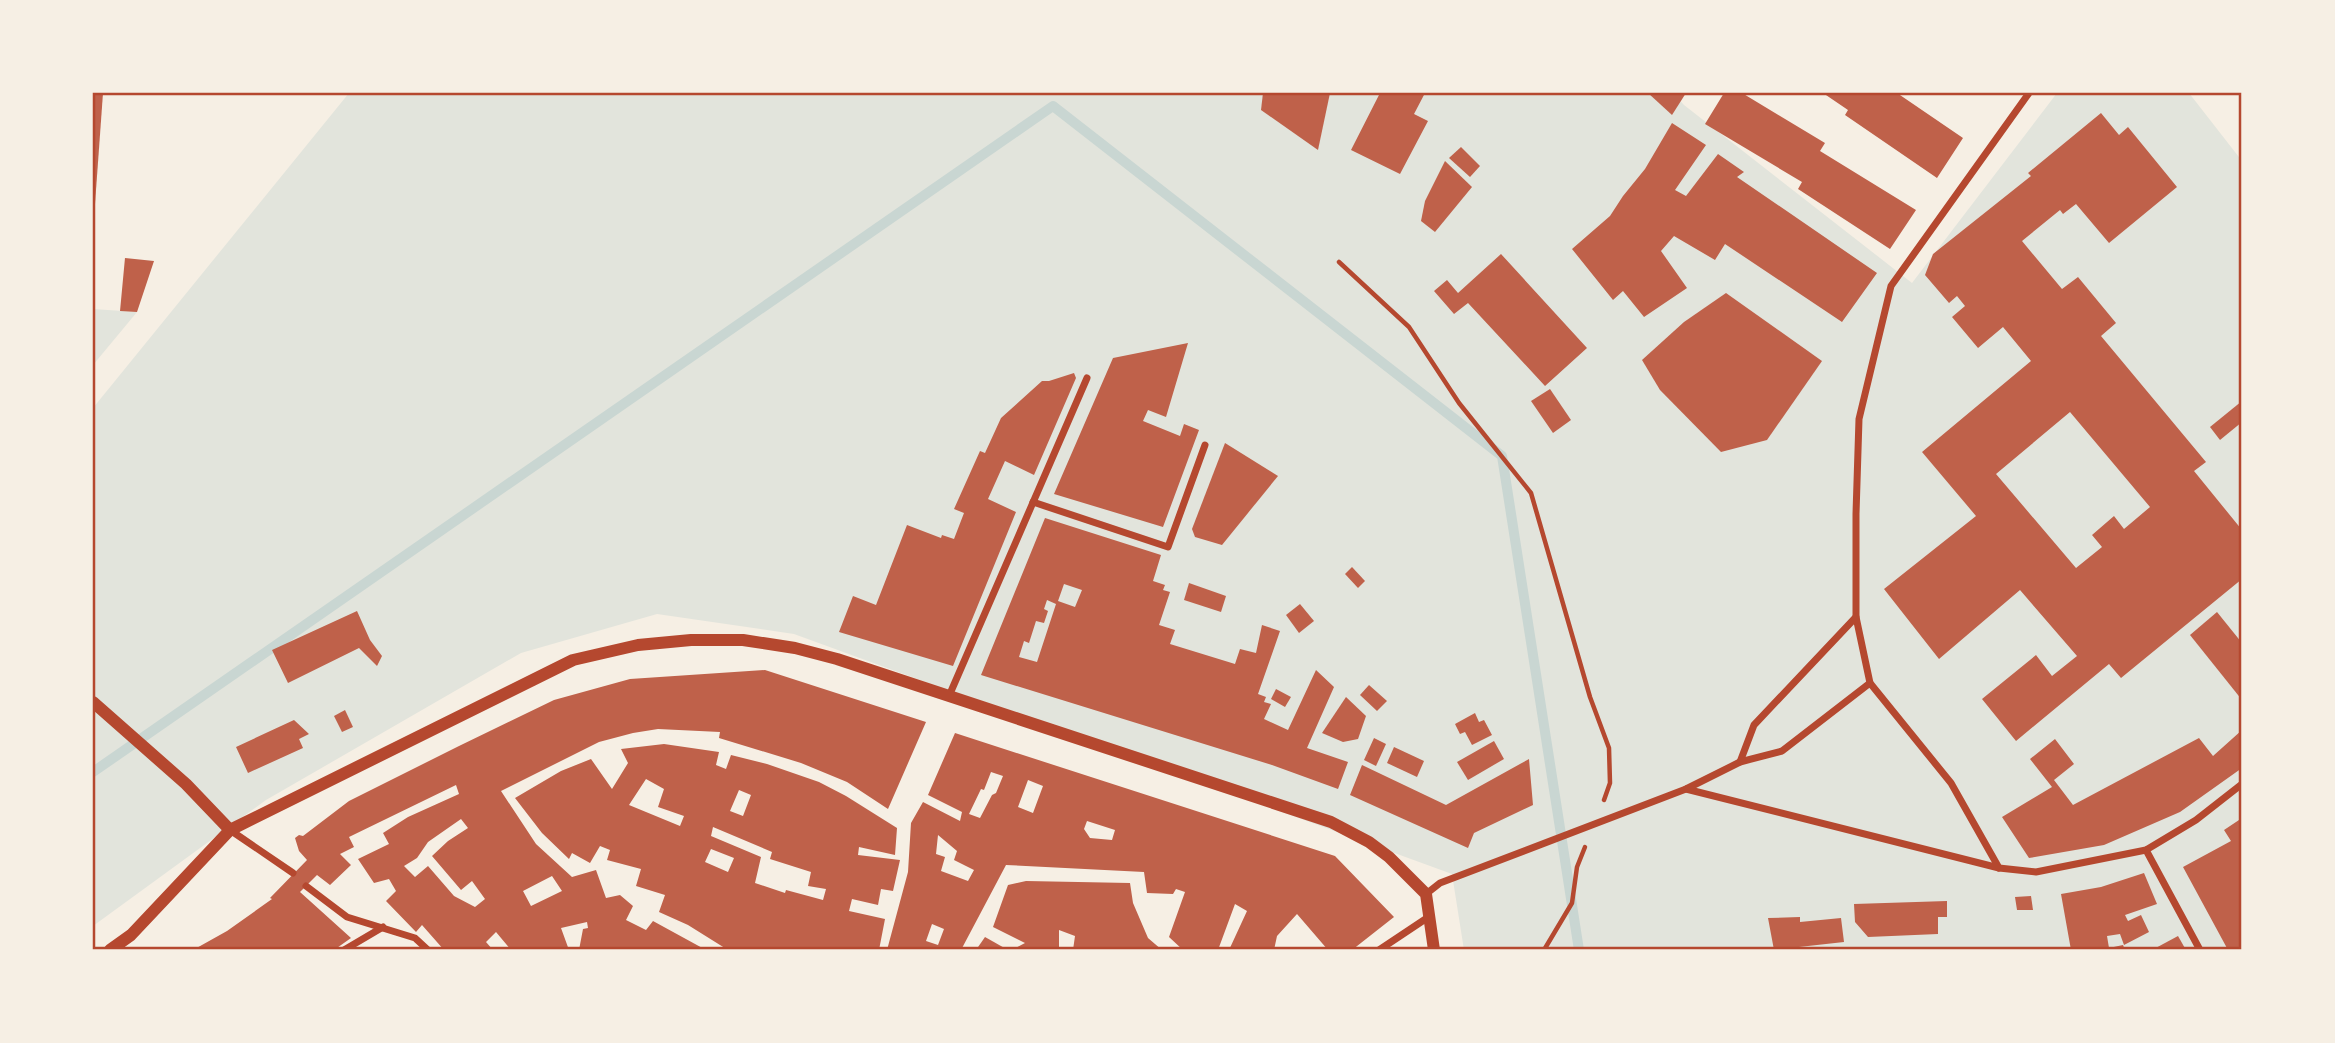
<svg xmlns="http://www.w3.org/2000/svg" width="2335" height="1043" font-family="'Space Grotesk',sans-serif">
  <rect width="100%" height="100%" fill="#f6efe4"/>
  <g fill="#e2e4dc">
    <polygon points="349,93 1673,93 1684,105 1912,283 2057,93 2189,93 2242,161 2242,950 1464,950 1452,874 794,634 657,614 521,653 266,800 93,926 93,408"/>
    <polygon points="93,309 137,312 93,365"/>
  </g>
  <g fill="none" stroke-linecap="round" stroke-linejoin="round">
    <polyline stroke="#c9d6d2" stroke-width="10" points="93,772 1053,106 1502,456 1579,950"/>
  </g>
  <g fill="#bf614a" fill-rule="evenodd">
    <polygon points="93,93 103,93 95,204 93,204"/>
    <polygon points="1263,93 1330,93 1318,150 1261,110"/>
    <polygon points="1380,93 1425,93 1414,114 1428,121 1400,174 1351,150"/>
    <polygon points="1648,93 1686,93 1672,115"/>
    <polygon points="1724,93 1742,93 1825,143 1820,151 1916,210 1890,249 1798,189 1802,182 1705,124"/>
    <polygon points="1823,93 1897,93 1963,138 1937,178 1845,115 1848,110"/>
    <path d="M2101,113L2119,135L2128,127L2177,187L2109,243L2076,204L2063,214L2060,210L2022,241L2062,289L2078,277L2116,323L2101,336L2206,462L2194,471L2242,530V579L2121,678L2109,664L2016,741L1982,699L2036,655L2052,676L2077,656L2020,590L1939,659L1884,589L1976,516L1922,452L2031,361L2003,327L1978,348L1952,317L1965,306L1957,296L1949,303L1925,275L1933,254L2031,176L2028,173ZM2070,412L2150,507L2124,529L2114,516L2092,535L2102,547L2076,568L1996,474Z"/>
    <polygon points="1672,123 1706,145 1675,190 1686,196 1718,154 1744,172 1737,177 1877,273 1842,322 1725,244 1715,260 1674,236 1661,251 1687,288 1644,317 1623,291 1613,300 1572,249 1610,216 1623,196 1645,169"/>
    <polygon points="1461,147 1480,166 1470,177 1449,158"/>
    <polygon points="1445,161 1472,187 1435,232 1421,221 1425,201"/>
    <polygon points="1501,254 1587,348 1545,386 1468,303 1454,314 1434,291 1447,280 1458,293"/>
    <polygon points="125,258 154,261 137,312 120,311"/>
    <polygon points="1726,293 1822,361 1767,440 1721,452 1660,390 1642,360 1684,322"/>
    <polygon points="1188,343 1166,417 1148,410 1143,421 1180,436 1184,424 1199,430 1163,527 1054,494 1113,358"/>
    <polygon points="1074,373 1076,378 1034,475 1005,461 988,499 1016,512 953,666 839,632 853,596 876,605 907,525 941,538 942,535 954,539 964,513 954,509 980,451 985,453 1001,418 1042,381 1049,381"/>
    <polygon points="1550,389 1571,420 1553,433 1531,401"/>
    <polygon points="2242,401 2242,422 2220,440 2210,427"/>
    <polygon points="1225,443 1278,476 1222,545 1195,537 1192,529"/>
    <path d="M1045,518L1161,555L1153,581L1165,585L1163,590L1170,592L1159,625L1175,630L1170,644L1235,664L1240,649L1256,653L1262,625L1280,631L1258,694L1266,697L1264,702L1271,704L1264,719L1288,730L1316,670L1334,687L1307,748L1348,762L1338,789L1272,765L981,675ZM1064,584L1082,590L1075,607L1058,601ZM1047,600L1056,604L1037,662L1019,657L1024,641L1029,643L1036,621L1044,623L1048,611L1044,609Z"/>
    <polygon points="1352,567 1365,581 1358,588 1345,574"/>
    <polygon points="1189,583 1226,596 1221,612 1184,600"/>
    <polygon points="1300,604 1314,621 1299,633 1286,615"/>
    <polygon points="357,611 370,640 382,656 377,666 359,648 288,683 272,650"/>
    <polygon points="2217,612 2242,643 2242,700 2190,635"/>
    <path d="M765,670L926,722L888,809L847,782L801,763L719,738L720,732L658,729L633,733L599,742L501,791L536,844L572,877L596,870L606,898L620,895L633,906L626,920L646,930L653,921L706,950H579L583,929L588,928L587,922L561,928L569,950H511L496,932L486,942L493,950H444L422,925L416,932L386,901L396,891L389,879L374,883L358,859L389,844L383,833L408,817L459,794L456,785L349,837L354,847L340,854L351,865L330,885L317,875L300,892L351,938L334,950H193L227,931L272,899L270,898L307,860L299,851L295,838L299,835L303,836L349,801L459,746L554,700L630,679ZM461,819L468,828L448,841L432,856L461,890L472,881L485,899L475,907L454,896L428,866L415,877L404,866L417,858L428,842ZM552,876L562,891L531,906L523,891Z"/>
    <polygon points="1369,685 1387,701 1377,711 1360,695"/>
    <polygon points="1276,689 1291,697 1285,707 1271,699"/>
    <polygon points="1346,697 1366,716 1358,739 1343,742 1322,733"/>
    <polygon points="345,710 353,727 342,732 334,716"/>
    <polygon points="1475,713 1479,722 1484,720 1492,735 1472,745 1465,732 1460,734 1455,724"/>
    <polygon points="294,720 309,734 299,739 303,748 248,773 236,747"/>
    <polygon points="2242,730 2242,768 2180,812 2104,845 2029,858 2002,817 2052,787 2030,759 2055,739 2074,764 2054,780 2073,805 2199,738 2213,756"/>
    <path d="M955,733L1335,856L1394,917L1352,950H1328L1297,914L1277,936L1274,950H1229L1247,911L1235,904L1218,950H1183L1169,937L1185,892L1176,889L1173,894L1147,893L1144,872L1006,865L961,950H887L908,872L911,823L923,802L960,821L962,812L928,795ZM991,772L1003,776L996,793L992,795L980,818L969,814L981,789L984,790ZM1028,780L1043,786L1033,813L1018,807ZM1087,821L1115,830L1112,840L1090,838L1084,829ZM938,835L957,851L954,860L974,870L968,881L941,871L945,857L936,854ZM932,924L944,929L938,945L926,941Z"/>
    <polygon points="1374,738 1386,744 1376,766 1364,760"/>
    <polygon points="1494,741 1504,759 1468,780 1457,762"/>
    <path d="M664,744L719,752L716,765L726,769L731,755L767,764L819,782L846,796L897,828L895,855L859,847L858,855L900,860L893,891L881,889L878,905L852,899L849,911L885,919L879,950H728L688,925L659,912L665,895L636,886L641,869L607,860L610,850L600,846L590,863L572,853L569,859L542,833L515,798L561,771L591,759L612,789L628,763L621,749ZM646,779L664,789L658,807L684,816L680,826L629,805ZM739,790L751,795L743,816L730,811ZM713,827L772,852L770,859L811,872L808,886L826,889L823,900L786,890L785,893L755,883L761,857L711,836ZM711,849L734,858L728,872L705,862Z"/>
    <polygon points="1394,747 1424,761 1417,777 1387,763"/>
    <polygon points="1529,759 1533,805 1474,833 1468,848 1350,795 1362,765 1446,805"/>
    <polygon points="2242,818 2242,950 2228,950 2183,867 2231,841 2224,830"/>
    <polygon points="2144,873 2157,904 2125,915 2128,921 2141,915 2149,932 2124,945 2120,934 2107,936 2109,948 2123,945 2125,950 2071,950 2061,894 2101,887"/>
    <polygon points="1026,881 1130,883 1133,903 1148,938 1162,950 1073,950 1075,936 1059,930 1059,950 1012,950 1025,943 993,927 1008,885"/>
    <polygon points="2031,896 2033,910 2017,910 2015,897"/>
    <polygon points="1947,901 1947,917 1938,917 1938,934 1868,937 1855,922 1854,904"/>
    <polygon points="1800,917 1800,922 1841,918 1844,942 1799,947 1800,950 1774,950 1768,918"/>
    <polygon points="2178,936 2186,950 2152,950"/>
    <polygon points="985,937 1008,950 976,950"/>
  </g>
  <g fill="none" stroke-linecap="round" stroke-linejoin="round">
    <g stroke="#b5482f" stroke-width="4.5">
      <polyline points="1339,262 1409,327 1459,403 1531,493 1590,697 1609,748 1610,783 1604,800"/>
      <polyline points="1544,950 1572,903 1577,867 1585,847"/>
    </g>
    <g stroke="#b5482f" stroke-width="7">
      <polyline points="1033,502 1168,547 1205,445"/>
      <polyline points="1856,617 1856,514 1859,419 1891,286 2029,93"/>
      <polyline points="949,696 1087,378"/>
      <polyline points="1740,762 1754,725 1856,617 1870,683 1951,783 1999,868"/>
      <polyline points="1686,789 1999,868 2036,872 2146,850 2196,820 2242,784"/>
      <polyline points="230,830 293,873"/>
      <polyline points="2146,850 2200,950"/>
      <polyline points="306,886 347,917 415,938 428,950"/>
      <polyline points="1426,894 1440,883 1686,789 1740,762 1782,751 1870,683"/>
      <polyline points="344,950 383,927"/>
      <polyline points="1379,950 1430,916"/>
    </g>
    <g stroke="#b5482f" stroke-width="12">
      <polyline points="93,702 186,784 230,830"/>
      <polyline points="110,950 131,935 230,830 573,660 638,645 691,640 743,640 795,648 837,659 1331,822 1369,842 1389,857 1426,894 1434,950"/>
    </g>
  </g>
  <rect width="2335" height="1043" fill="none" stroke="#f6efe4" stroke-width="189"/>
  <rect x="94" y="94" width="2146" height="854" fill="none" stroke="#b5482f" stroke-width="2.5"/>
</svg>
